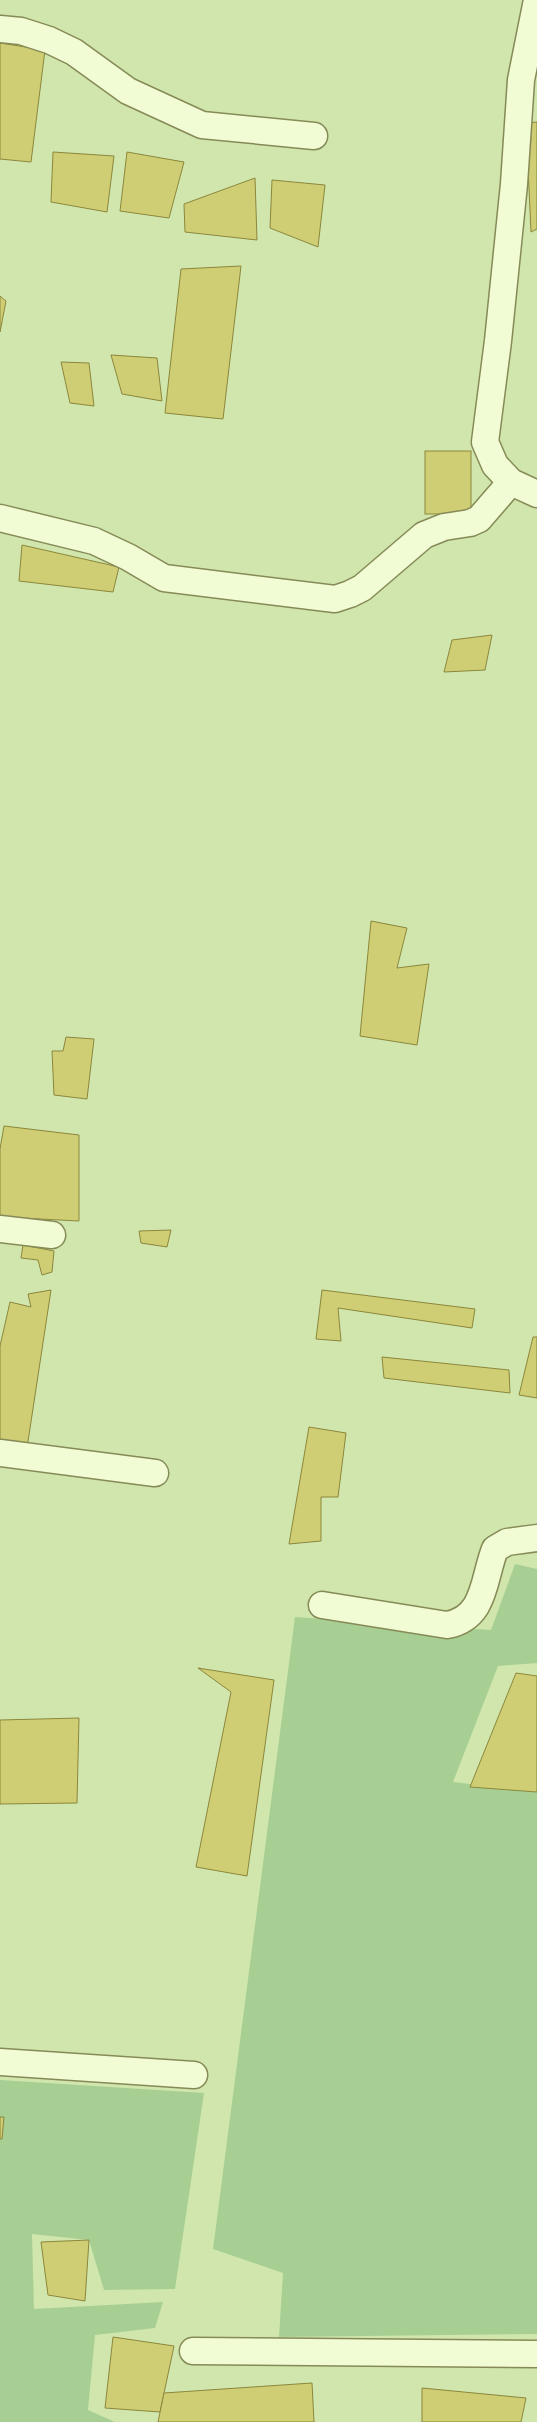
<svg xmlns="http://www.w3.org/2000/svg" width="537" height="2422" font-family="'Source Serif 4',serif">
  <rect width="100%" height="100%" fill="#e4f0c0"/>
  <rect fill="#d0e6ad" x="0" y="0" width="537" height="2422"/>
  <g fill="#a7cf94">
    <polygon points="515,1564 537,1569 537,1663 498,1666 453,1782 537,1792 537,2334 279,2337 283,2273 213,2249 295,1617 491,1630"/>
    <polygon points="0,2080 204,2093 175,2289 104,2290 89,2240 32,2234 34,2309 163,2302 155,2328 95,2335 88,2410 115,2422 0,2422"/>
  </g>
  <g fill="#d0ce74" stroke="#8b873c">
    <polygon points="0,43 45,50 31,162 0,159"/>
    <polygon points="537,122 537,229 531,232 526,123"/>
    <polygon points="53,152 114,156 107,212 51,202"/>
    <polygon points="127,152 184,162 169,218 120,211"/>
    <polygon points="255,178 257,240 185,232 184,204"/>
    <polygon points="272,180 325,185 318,247 270,228"/>
    <polygon points="241,266 223,419 165,413 181,269"/>
    <polygon points="0,296 6,301 0,332"/>
    <polygon points="111,355 157,358 162,401 122,394"/>
    <polygon points="61,362 89,363 94,406 70,403"/>
    <rect x="425" y="451" width="46" height="63"/>
    <polygon points="22,545 119,567 113,592 19,581"/>
    <polygon points="492,635 485,670 444,672 452,640"/>
    <polygon points="371,921 407,928 397,968 429,964 417,1045 360,1036"/>
    <polygon points="66,1037 94,1039 87,1099 54,1095 52,1051 63,1051"/>
    <polygon points="4,1126 79,1135 79,1221 0,1217 0,1149"/>
    <polygon points="171,1230 167,1247 141,1243 139,1231"/>
    <polygon points="23,1245 54,1251 52,1272 42,1275 38,1260 21,1258"/>
    <polygon points="51,1290 27,1448 0,1444 0,1346 10,1302 31,1307 28,1294"/>
    <polygon points="322,1290 475,1309 472,1328 338,1308 341,1341 316,1339"/>
    <polygon points="533,1337 537,1337 537,1398 519,1395"/>
    <polygon points="382,1357 509,1370 510,1393 384,1378"/>
    <polygon points="309,1427 346,1433 338,1497 321,1497 321,1541 289,1544"/>
    <polygon points="198,1668 274,1680 247,1876 196,1867 231,1692"/>
    <polygon points="516,1673 537,1676 537,1792 470,1787"/>
    <polygon points="79,1718 77,1803 0,1804 0,1720"/>
    <polygon points="0,2117 4,2117 2,2139 0,2139"/>
    <polygon points="89,2240 85,2301 48,2295 41,2242"/>
    <polygon points="113,2337 174,2346 160,2412 105,2408"/>
    <polygon points="312,2383 314,2422 158,2422 164,2393"/>
    <polygon points="422,2388 526,2398 521,2422 422,2422"/>
  </g>
  <g fill="none" stroke-linecap="round" stroke-linejoin="round">
    <defs>
      <g id="minor">
        <polyline points="537,0 521,80 514,184 498,341 485,442 495,465 511,482 537,494"/>
        <polyline points="0,29 21,31 49,40 74,52 128,91 202,125 314,136"/>
        <polyline points="0,518 94,541 128,557 164,578 335,599 350,594 362,588 424,535 444,527 470,523 479,519 511,482"/>
        <polyline points="0,1229 52,1235"/>
        <polyline points="0,1453 155,1473"/>
        <path d="M322,1605L447,1625C486,1618 483,1579 495,1549L507,1542L537,1538"/>
        <polyline points="0,2062 194,2075"/>
        <polyline points="193,2351 537,2354"/>
      </g>
    </defs>
    <use href="#minor" stroke="#868a57" stroke-width="29"/>
    <use href="#minor" stroke="#f1fbd4" stroke-width="26"/>
  </g>
</svg>
